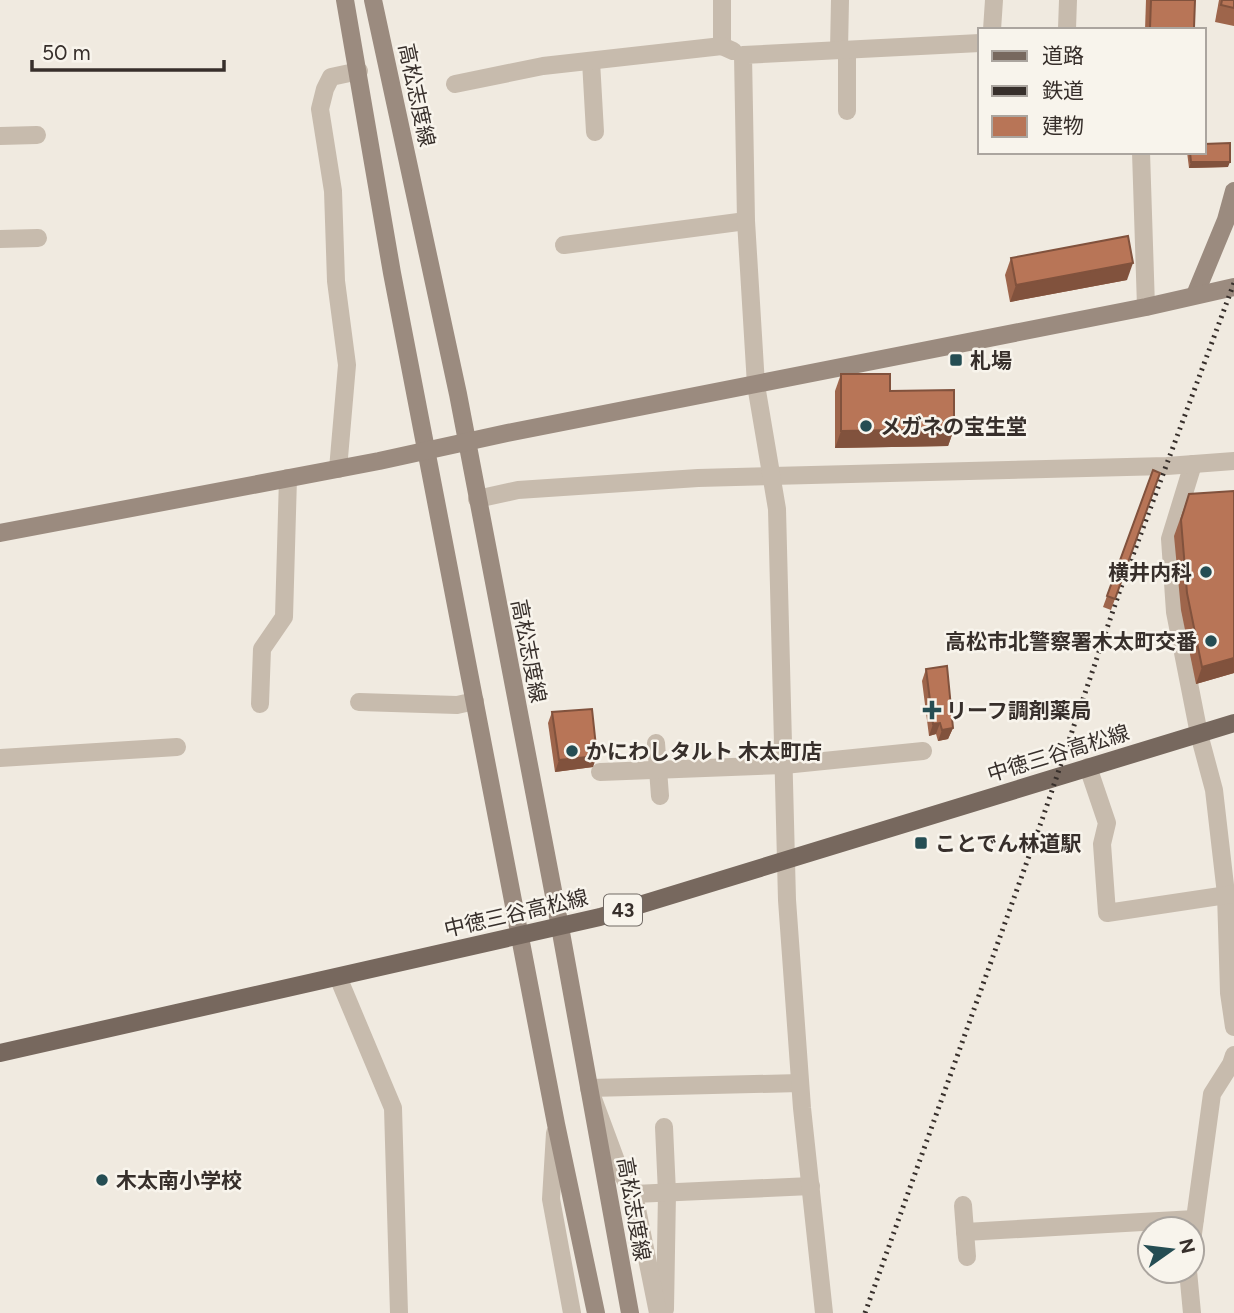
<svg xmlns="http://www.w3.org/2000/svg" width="1234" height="1313" font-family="Figtree,'Noto Sans JP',sans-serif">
  <rect width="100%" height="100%" fill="#f0eae0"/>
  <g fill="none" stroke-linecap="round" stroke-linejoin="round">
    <g stroke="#c7bbad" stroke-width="18">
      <polyline points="722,0 722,46 733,51"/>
      <polyline points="1067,29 1068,0"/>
      <polyline points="992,30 994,0"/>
      <polyline points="839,50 840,0"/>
      <polyline points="847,50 847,111"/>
      <polyline points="591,61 595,132"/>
      <polyline points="455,84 543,66 722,46"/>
      <polyline points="0,136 37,135"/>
      <polyline points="1141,152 1146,307"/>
      <polyline points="0,239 38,238"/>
      <polyline points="564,245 746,221"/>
      <polyline points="1193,464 1170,539 1175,612 1199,734 1214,790 1226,894 1229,993 1234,1027"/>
      <polyline points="338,469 347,365 336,281 333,191 320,109 325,89 331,77 359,71"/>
      <polyline points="477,499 518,490 698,478 1167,466 1234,461"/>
      <polyline points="359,702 457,705 475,701"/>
      <polyline points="260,704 262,649 284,617 288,478"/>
      <polyline points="656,743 660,796"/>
      <polyline points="0,758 177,747"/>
      <polyline points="1088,767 1107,823 1102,844 1107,913 1234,894"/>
      <polyline points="600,772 784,765 923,751"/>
      <polyline points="338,977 393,1108 399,1313"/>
      <polyline points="664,1127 667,1193 665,1309"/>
      <polyline points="555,1133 551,1199 572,1313"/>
      <polyline points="634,1194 811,1186"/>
      <polyline points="963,1205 967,1257"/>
      <polyline points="965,1232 1195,1219"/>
      <polyline points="1192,1241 1212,1094 1231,1064 1234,1055"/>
      <polyline points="1188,1271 1192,1313"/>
      <polyline points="658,1313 634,1194 619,1169 589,1088 800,1083"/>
      <polyline points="824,1313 802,1108 787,900 777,509 756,385 746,221 743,55 980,43"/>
    </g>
    <g stroke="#9b8b7f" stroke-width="18">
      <polyline points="345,0 392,273 556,1124 596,1313"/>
      <polyline points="373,0 458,394 560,927 630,1313"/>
      <polyline points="1195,295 1226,220 1234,191"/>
      <polyline points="0,533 379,461 507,433 1146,307 1234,287"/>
    </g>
    <polyline stroke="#77685e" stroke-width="18" points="0,1053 600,917 1234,723"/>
    <polyline stroke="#372f2b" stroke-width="5" stroke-dasharray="2 5" stroke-linecap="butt" points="865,1313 1043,817 1120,590 1234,283"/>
  </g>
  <g fill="#9e654b">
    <polygon points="1146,0 1195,0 1193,30 1145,30"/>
    <polygon points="1219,0 1234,0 1234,26 1215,22"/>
    <polygon points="1187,152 1204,152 1228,167 1189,168"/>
    <polygon points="1011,258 1127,280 1010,302 1005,275"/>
    <polygon points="841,374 890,391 954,429 948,446 835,448 835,391"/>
    <polygon points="1153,470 1160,473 1111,610 1103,607"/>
    <polygon points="1189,494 1234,673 1196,684 1181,610 1174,536"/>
    <polygon points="926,669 953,728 948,739 938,741 936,734 929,736 922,681"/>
    <polygon points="552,712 593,767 555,772 548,723"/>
  </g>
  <g fill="#81523d">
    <polygon points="1150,28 1194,28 1193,30 1150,30"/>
    <polygon points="1191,162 1230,162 1228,167 1189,168"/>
    <polygon points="1133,263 1127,280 1010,302 1016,285"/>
    <polygon points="954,429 948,446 835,448 841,431"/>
    <polygon points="1234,658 1234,673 1196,684 1202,667"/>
    <polygon points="940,723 936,734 929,736 933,724"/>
    <polygon points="953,728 948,739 938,741 942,730"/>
    <polygon points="597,756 593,767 555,772 559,760"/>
  </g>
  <g fill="#b87557" stroke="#81523d" stroke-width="2">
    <polygon points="1151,0 1195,0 1194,28 1150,28"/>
    <polygon points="1222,0 1234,0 1234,8 1221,5"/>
    <polygon points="1230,143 1230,162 1191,162 1190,152 1204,152 1204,144"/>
    <polygon points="1128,236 1133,263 1016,285 1011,258"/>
    <polygon points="841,374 890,374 890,391 954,390 954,429 841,431"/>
    <polygon points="1153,470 1160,473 1115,599 1107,596"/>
    <polygon points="1234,491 1234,658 1202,667 1187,593 1181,520 1189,494"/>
    <polygon points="947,666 953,728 942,730 940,723 933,724 926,669"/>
    <polygon points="592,709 597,756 559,760 552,712"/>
  </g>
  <g fill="#254d53" stroke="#f8f4ec" stroke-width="2.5">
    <rect x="949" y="353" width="14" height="14" rx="3.5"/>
    <circle cx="866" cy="426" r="7"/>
    <circle cx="1206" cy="572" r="7"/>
    <circle cx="1211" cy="641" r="7"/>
    <path d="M928.5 699.5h7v7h7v7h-7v7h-7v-7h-7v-7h7z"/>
    <circle cx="572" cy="751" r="7"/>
    <rect x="914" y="836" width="14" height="14" rx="3.5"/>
    <circle cx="102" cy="1180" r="7"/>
  </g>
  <g text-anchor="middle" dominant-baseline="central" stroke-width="5" stroke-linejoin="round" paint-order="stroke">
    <rect fill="#f8f4ec" stroke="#716a65" stroke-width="2" x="604" y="894.5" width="38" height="31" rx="5"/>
    <g font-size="19" font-weight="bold" fill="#372f2b">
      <text x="623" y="910">43</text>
    </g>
    <g font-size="21" fill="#372f2b" stroke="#f8f4ec">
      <text transform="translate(417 95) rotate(78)">高松志度線</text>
      <text transform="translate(529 651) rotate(79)">高松志度線</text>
      <text transform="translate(1058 753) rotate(-17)">中徳三谷高松線</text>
      <text transform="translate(516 913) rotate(-13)">中徳三谷高松線</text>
      <text transform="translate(634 1209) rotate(80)">高松志度線</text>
    </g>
    <g font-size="21" font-weight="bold" fill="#372f2b" stroke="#f8f4ec" text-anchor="start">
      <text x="970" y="360">札場</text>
      <text x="880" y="426">メガネの宝生堂</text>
      <text x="1192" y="572" text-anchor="end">横井内科</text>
      <text x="1197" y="641" text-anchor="end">高松市北警察署木太町交番</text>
      <text x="946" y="710">リーフ調剤薬局</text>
      <text x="586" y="751">かにわしタルト 木太町店</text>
      <text x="935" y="843">ことでん林道駅</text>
      <text x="116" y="1180">木太南小学校</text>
    </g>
  </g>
  <rect x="978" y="28" width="228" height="126" fill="#f8f4ec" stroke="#aba59f" stroke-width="2"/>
  <rect x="992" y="51" width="35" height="10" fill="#77685e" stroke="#aba59f" stroke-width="2"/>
  <text x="1042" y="63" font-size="21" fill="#372f2b">道路</text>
  <rect x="992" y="86" width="35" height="10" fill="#372f2b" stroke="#aba59f" stroke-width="2"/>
  <text x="1042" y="98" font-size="21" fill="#372f2b">鉄道</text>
  <rect x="992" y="116" width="35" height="21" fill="#b87557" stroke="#aba59f" stroke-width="2"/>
  <text x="1042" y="133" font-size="21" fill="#372f2b">建物</text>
  <g transform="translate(1171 1250) rotate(76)"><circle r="33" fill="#f8f4ec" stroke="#aba59f" stroke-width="2"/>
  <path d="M0-5L12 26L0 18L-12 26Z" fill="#254d53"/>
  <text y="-10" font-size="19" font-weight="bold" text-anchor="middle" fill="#372f2b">N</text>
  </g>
  <path d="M32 60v10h192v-10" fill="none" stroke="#372f2b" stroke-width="3.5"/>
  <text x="42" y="60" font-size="21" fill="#372f2b" stroke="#f8f4ec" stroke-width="5" paint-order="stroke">50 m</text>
</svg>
